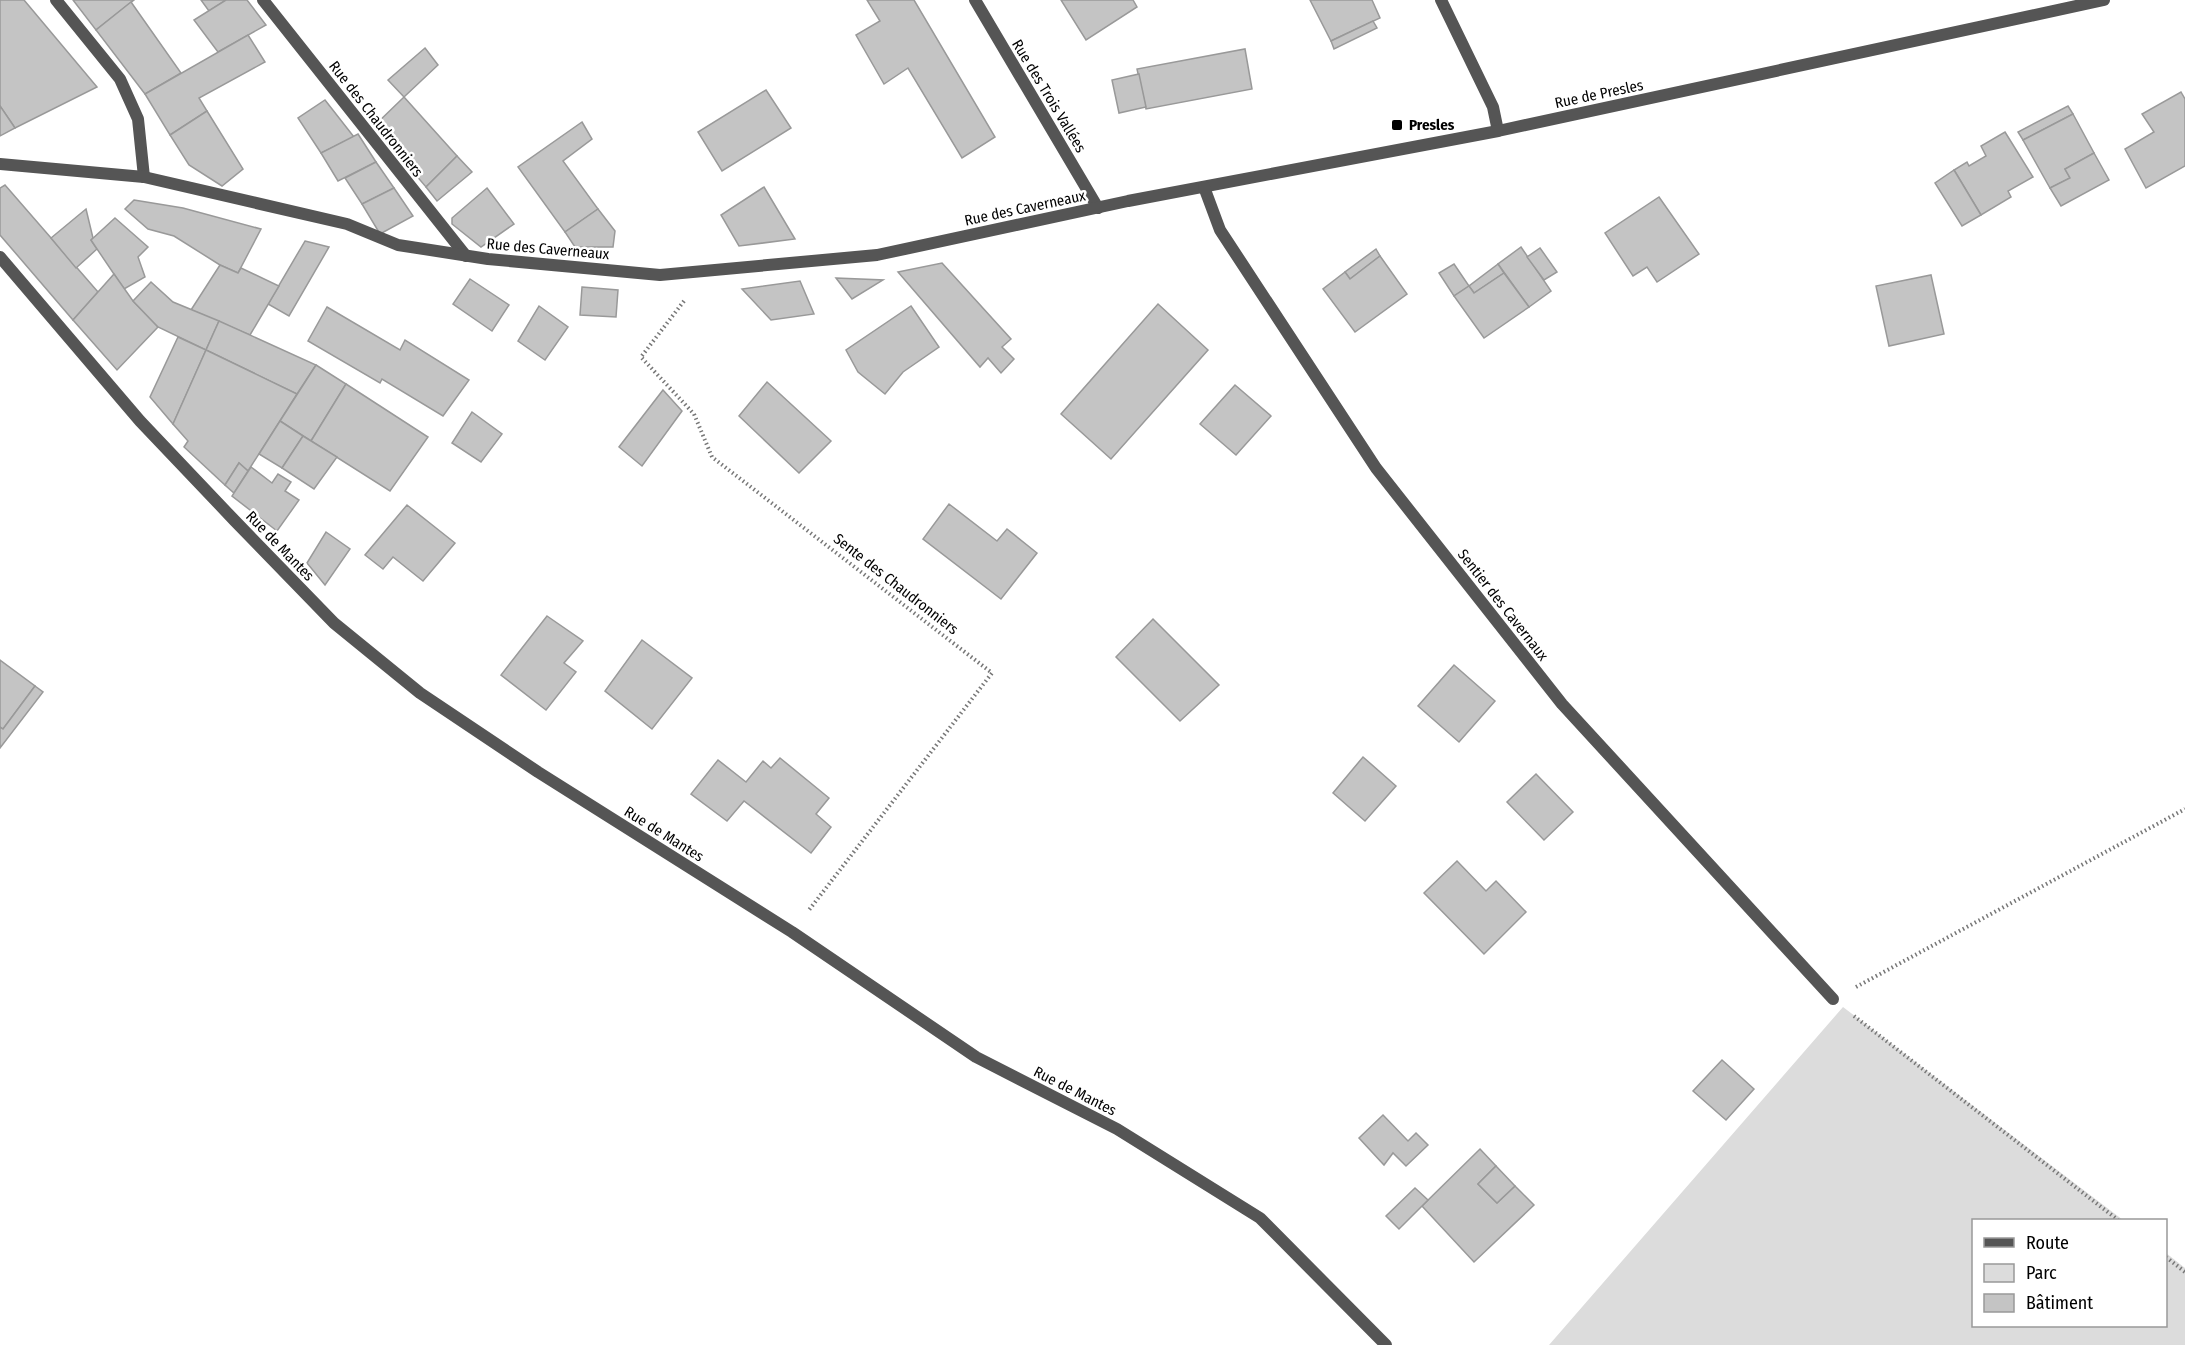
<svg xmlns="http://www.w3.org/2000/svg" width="2185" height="1345" font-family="'Fira Sans Condensed',sans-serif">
  <rect width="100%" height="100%" fill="#fff"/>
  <polygon fill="#dcdcdc" points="1843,1007 2123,1220 1974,1220 1974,1326 2166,1326 2166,1253 2185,1268 2185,1345 1549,1345"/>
  <g fill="#c4c4c4" stroke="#999" stroke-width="1.5">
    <polygon points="0,0 24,0 97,87 15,128 0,106"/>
    <polygon points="73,0 134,0 96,30"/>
    <polygon points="201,0 226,0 209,11"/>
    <polygon points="226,0 247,0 266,25 218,52 194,20"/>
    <polygon points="867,0 914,0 995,137 962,158 908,68 884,84 856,35 880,21"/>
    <polygon points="1061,0 1133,0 1137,7 1086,40"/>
    <polygon points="1310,0 1372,0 1380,18 1331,41"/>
    <polygon points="131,2 181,73 145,94 96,30"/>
    <polygon points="1373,21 1377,28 1334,49 1331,41"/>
    <polygon points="248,35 265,62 199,98 207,111 170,135 145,94"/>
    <polygon points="425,48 438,65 404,97 388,80"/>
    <polygon points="1245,49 1252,89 1146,109 1137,69"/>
    <polygon points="1139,74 1146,107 1119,113 1112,80"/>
    <polygon points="766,90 791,128 722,171 698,132"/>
    <polygon points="2181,92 2185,99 2185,166 2146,188 2125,149 2154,132 2142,114"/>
    <polygon points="404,97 457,156 426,187 374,126"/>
    <polygon points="325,100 354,137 321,153 298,118"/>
    <polygon points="0,106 15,128 0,136"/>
    <polygon points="2068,106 2073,114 2023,140 2018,132"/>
    <polygon points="207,111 243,169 222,186 189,165 170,135"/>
    <polygon points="2073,114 2094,153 2065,169 2070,178 2050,188 2023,140"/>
    <polygon points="582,122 592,139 563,161 598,209 565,232 518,167"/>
    <polygon points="2005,132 2033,177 2008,191 2011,197 1981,215 1954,170 1967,162 1969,166 1986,156 1981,146"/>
    <polygon points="358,134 376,162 338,181 321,153"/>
    <polygon points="2094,153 2109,180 2061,206 2050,188 2070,178 2065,169"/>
    <polygon points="457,156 472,172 437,201 426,187"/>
    <polygon points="376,162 394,188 362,204 345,178"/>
    <polygon points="1954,170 1981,215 1962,226 1935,183"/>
    <polygon points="5,185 98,292 73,320 0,235 0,188"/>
    <polygon points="764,187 795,239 739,246 721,215"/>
    <polygon points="394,188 413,216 380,234 362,204"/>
    <polygon points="487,188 514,224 481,247 452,224 452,218"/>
    <polygon points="1659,197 1699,254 1657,282 1647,267 1633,276 1605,233"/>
    <polygon points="134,200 183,208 261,229 238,273 220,265 174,236 148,229 125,209"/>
    <polygon points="86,209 93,238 91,240 97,249 76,268 51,238"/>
    <polygon points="598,209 615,231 613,247 575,247 565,232"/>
    <polygon points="115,218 148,247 138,257 145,277 124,289 91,240"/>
    <polygon points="305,241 329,247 289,316 268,304"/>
    <polygon points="1521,247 1551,291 1529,307 1498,264"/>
    <polygon points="1540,248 1557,272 1544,280 1527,257"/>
    <polygon points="1376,249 1380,256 1350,279 1345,272"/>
    <polygon points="1380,256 1407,294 1355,332 1323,289 1345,272 1350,279"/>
    <polygon points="942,263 1011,339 1002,347 1014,359 1001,373 988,358 980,367 898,272"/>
    <polygon points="1454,264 1469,286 1454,296 1439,273"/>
    <polygon points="1498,264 1504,273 1474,293 1469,286"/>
    <polygon points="220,265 238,273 241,268 279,286 250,335 191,310"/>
    <polygon points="1504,273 1529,307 1484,338 1454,296 1469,286 1474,293"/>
    <polygon points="114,274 133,301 158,327 117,370 73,320"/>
    <polygon points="1931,275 1944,334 1889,346 1876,286"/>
    <polygon points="836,278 883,280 852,299"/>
    <polygon points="470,279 509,305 492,331 453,304"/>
    <polygon points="800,281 814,314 771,320 742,289"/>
    <polygon points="151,282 173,302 219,321 206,350 158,327 133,301"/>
    <polygon points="582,287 618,290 616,317 580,315"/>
    <polygon points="1158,304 1208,350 1111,459 1061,414"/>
    <polygon points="539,306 568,327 545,360 518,341"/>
    <polygon points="911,306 939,347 903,372 885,394 858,372 846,350"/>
    <polygon points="327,307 400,350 405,340 469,380 443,416 382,379 380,383 308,341"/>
    <polygon points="219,321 316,365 297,394 206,350"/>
    <polygon points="178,337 206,350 173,424 150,397"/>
    <polygon points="206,350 297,394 248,471 239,463 225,485 184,447 188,441 173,424"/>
    <polygon points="316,365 346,384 311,441 280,421"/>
    <polygon points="767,382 831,441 799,473 739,416"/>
    <polygon points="346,384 428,437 390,491 311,441"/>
    <polygon points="1235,385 1271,416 1236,455 1200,424"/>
    <polygon points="663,390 682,411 642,466 619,447"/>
    <polygon points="472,412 502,434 481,462 452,443"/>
    <polygon points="280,421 303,436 282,468 259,454"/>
    <polygon points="303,436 337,457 314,489 282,468"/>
    <polygon points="239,463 248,471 234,493 225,485"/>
    <polygon points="251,467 272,483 278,474 291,482 285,491 299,500 277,531 232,496"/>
    <polygon points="949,504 997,541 1007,529 1037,553 1001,599 923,539"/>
    <polygon points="407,505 455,543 423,581 393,557 383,569 365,555"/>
    <polygon points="326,532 350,549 325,585 307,563"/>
    <polygon points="547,616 583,641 564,663 576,672 546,710 501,675"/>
    <polygon points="1153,619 1219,685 1180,721 1116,657"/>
    <polygon points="642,640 692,678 652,729 605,691"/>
    <polygon points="0,660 35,686 3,729 0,727"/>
    <polygon points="1454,665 1495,701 1459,742 1418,706"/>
    <polygon points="35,686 43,692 0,748 0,727 3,729"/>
    <polygon points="1363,757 1396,786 1365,821 1333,793"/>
    <polygon points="780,758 829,798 816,814 831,827 811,853 744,801 727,821 691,794 718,760 746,782 763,761 771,768"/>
    <polygon points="1536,774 1573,812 1544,840 1507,802"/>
    <polygon points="1457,861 1486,891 1496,881 1526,912 1484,954 1424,893"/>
    <polygon points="1722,1060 1754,1089 1726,1120 1693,1091"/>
    <polygon points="1383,1115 1408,1141 1416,1133 1428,1145 1406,1166 1393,1153 1384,1165 1359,1138"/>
    <polygon points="1480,1149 1496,1166 1478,1184 1497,1203 1515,1186 1534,1205 1474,1262 1422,1206"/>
    <polygon points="1496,1166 1515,1186 1497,1203 1478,1184"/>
    <polygon points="1415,1188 1428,1200 1399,1229 1386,1216"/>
  </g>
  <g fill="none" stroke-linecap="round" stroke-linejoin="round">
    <g stroke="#777" stroke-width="4" stroke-dasharray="1.5 3" stroke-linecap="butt">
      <polyline points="684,301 641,357 694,414 712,457 992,673 809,910"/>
      <polyline points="1856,987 2185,809"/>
      <polyline points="1854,1016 2118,1220"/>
      <polyline points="2166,1257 2185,1272"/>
    </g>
    <g stroke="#555" stroke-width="12">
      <polyline points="56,0 120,79 138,119 144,177"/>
      <polyline points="263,0 466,256"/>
      <polyline points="975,0 1098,208"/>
      <polyline points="1441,0 1493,107 1498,131"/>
      <polyline points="0,164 144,177 347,224 398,245 488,259 660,275 877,255 1128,201 1498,131 2104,0"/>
      <polyline points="1204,187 1220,230 1376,468 1562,704 1833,999"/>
      <polyline points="0,257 140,421 235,521 334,623 420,693 538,772 792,932 976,1057 1117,1129 1260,1218 1386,1345"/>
    </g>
  </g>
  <rect fill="#000" stroke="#fff" stroke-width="2" x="1391" y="119" width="12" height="12" rx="3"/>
  <g text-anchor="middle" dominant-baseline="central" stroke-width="5" stroke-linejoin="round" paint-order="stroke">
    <g font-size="15" fill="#000" stroke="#fff">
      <text transform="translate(1599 94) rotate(-12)">Rue de Presles</text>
      <text transform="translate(1049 96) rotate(59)">Rue des Trois Vallées</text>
      <text transform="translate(376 119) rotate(52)">Rue des Chaudronniers</text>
      <text transform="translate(1025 208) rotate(-12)">Rue des Caverneaux</text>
      <text transform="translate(548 249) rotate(5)">Rue des Caverneaux</text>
      <text transform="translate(280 546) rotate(46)">Rue de Mantes</text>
      <text transform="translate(896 584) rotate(38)">Sente des Chaudronniers</text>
      <text transform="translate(1503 605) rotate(52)">Sentier des Cavernaux</text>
      <text transform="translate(664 834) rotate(32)">Rue de Mantes</text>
      <text transform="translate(1075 1091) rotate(27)">Rue de Mantes</text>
    </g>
    <g font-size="15" font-weight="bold" fill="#000" stroke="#fff" text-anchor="start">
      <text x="1409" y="125">Presles</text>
    </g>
  </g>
  <rect x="1972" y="1219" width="195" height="108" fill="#ffffff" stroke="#999999" stroke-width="1.5"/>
  <rect x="1984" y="1238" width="30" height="9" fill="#555555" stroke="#999999" stroke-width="1.5"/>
  <text x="2026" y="1249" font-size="18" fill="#000000">Route</text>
  <rect x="1984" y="1264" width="30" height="18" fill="#dcdcdc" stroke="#999999" stroke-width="1.5"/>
  <text x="2026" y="1279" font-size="18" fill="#000000">Parc</text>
  <rect x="1984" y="1294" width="30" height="18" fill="#c4c4c4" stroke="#999999" stroke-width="1.5"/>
  <text x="2026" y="1309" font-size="18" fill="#000000">Bâtiment</text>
</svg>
